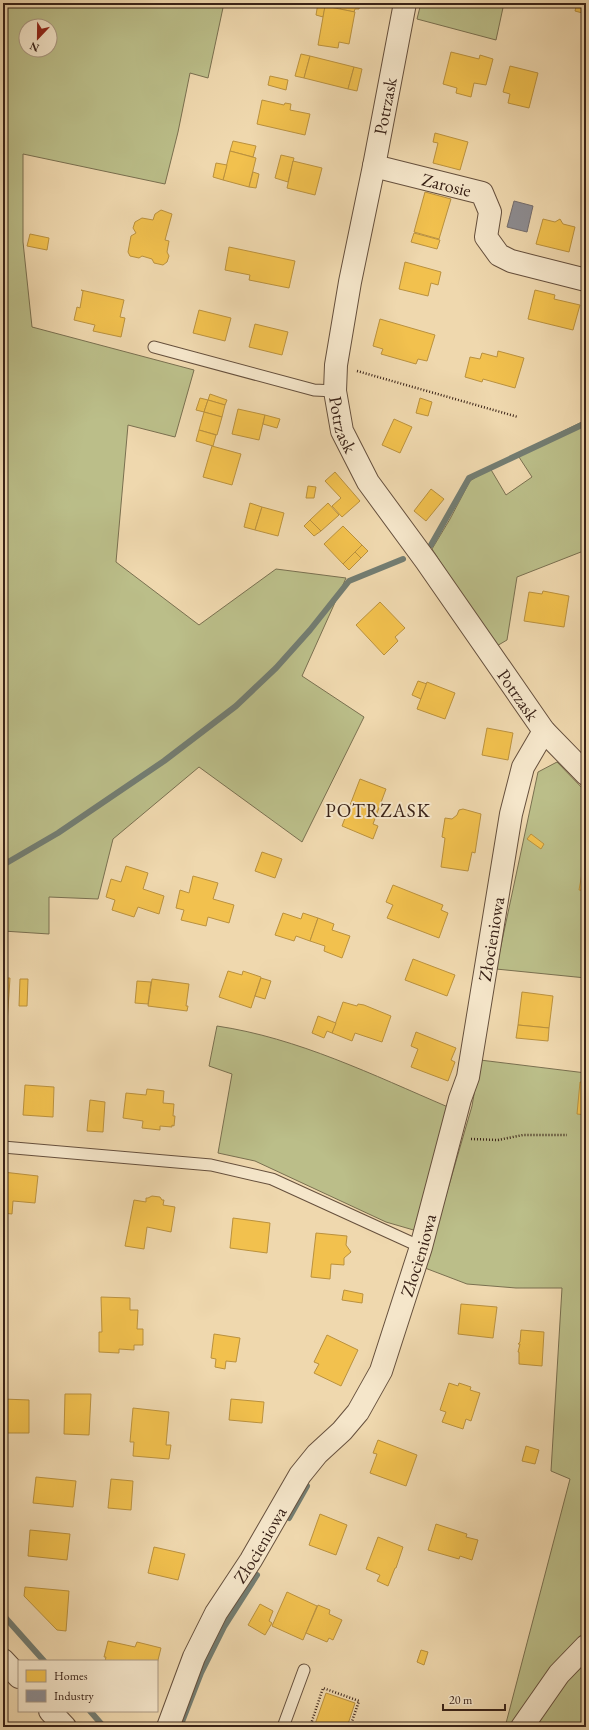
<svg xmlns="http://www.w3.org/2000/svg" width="589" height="1730" font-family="'EB Garamond',serif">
  <rect width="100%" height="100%" fill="#efd8ae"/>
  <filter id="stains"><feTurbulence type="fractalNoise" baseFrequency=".005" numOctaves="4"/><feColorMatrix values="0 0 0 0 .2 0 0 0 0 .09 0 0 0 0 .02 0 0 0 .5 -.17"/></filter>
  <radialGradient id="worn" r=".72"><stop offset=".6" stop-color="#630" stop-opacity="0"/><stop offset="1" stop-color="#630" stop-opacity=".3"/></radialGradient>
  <g fill="#bbbe89" stroke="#7a7050" fill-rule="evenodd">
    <path d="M3,3H224L208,78L190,73L178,132L165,184L23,154V242L32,327L194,370L175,437L128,425L116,562L199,625L276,569L346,578L302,676L364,717L302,842L199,767L113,839L98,899L49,897V934L3,931ZM26,26H50V50H26Z"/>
    <polygon points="421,3 504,3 496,40 417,19"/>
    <polygon points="586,420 586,550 517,577 507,640 495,647 432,549 450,519 470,481 490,468 506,495 532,477 517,454"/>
    <polygon points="557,762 586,792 586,978 496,969 538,772"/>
    <path d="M217,1026C298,1038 373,1075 448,1107L417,1231L386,1222L255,1161L218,1153L232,1074L209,1066Z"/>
    <polygon points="480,1060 586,1073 586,1727 505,1727 570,1479 551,1471 562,1288 516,1288 467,1284 425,1268 472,1106"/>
  </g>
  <g fill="#f2c14e" stroke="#ba913e">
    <polygon points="318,3 326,3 323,17 316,15"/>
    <polygon points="341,3 360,3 359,9 355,9 354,12 340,9"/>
    <polygon points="577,3 586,3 586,14 575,11"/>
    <polygon points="325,6 355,12 349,44 339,42 338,48 318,45"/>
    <polygon points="451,52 479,59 480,55 493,59 486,85 474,83 471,97 456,93 457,88 443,84"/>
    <polygon points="301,54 310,56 304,78 295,76"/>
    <polygon points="310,56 354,67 348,89 304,78"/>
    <polygon points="510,66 538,73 529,108 508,103 510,94 503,92"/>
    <polygon points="354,67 362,69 357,91 348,89"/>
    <polygon points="270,76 288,80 286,90 268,85"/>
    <polygon points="262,100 284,105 285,103 291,104 290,110 310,114 305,135 257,124"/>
    <polygon points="435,133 468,142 460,170 433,163 438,143 433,142"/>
    <polygon points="233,141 256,146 253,157 230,151"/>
    <polygon points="230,151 256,158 249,187 223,180"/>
    <polygon points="281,155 294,158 288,182 275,178"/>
    <polygon points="293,161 322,168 315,195 287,188"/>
    <polygon points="216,163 227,165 223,180 213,177"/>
    <polygon points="253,172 259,174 256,188 249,187"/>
    <polygon points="425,192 451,199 439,239 414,232"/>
    <polygon points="161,210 172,214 165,240 169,241 167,252 169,256 167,262 163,265 154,263 152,259 142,256 139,258 130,256 128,252 131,236 136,233 133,228 135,222 142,218 153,220 155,214"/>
    <polygon points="543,219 555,222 560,219 563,224 575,227 569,252 536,244"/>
    <polygon points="414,233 440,240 437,249 411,242"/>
    <polygon points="30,234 49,238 47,250 27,246"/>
    <polygon points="229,247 295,261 289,288 249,280 250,275 225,270"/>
    <polygon points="405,262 441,272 438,285 431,283 428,296 399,289"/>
    <polygon points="81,290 124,300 120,317 125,318 121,337 93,331 95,325 74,320 77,307 80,308 83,291"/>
    <polygon points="535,290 555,295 554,299 580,305 573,330 528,319"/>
    <polygon points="199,310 231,318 225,341 193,333"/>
    <polygon points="380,319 435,335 427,361 418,359 416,364 381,354 383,349 373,346"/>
    <polygon points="255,324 288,332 282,355 249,347"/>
    <polygon points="498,351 524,358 515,388 483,379 482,382 465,377 470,357 480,359 482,353 497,357"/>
    <polygon points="210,394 227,400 225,405 208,400"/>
    <polygon points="200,398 208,400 204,412 196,410"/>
    <polygon points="420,398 432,402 428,416 416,413"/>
    <polygon points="208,400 225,405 222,417 204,412"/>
    <polygon points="238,409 265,415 259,440 232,434"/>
    <polygon points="204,412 222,417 217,435 199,430"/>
    <polygon points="265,415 280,419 277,428 263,424"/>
    <polygon points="394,419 412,427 400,453 382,445"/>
    <polygon points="199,430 216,435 213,446 196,441"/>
    <polygon points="212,446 241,454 232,485 203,477"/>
    <polygon points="335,472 360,501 342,517 332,506 341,498 325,481"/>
    <polygon points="308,486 316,487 314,498 306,498"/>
    <polygon points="431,489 444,499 426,521 414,511"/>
    <polygon points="250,503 262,507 255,530 244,527"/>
    <polygon points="328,503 339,515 321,531 310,520"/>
    <polygon points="262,507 284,513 278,536 255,530"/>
    <polygon points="310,520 321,531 314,536 304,526"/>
    <polygon points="343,526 362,545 343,564 324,544"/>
    <polygon points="362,545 368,551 361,558 355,552"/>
    <polygon points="355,552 361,558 349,570 343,564"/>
    <polygon points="543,591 569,596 564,627 524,621 529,592 542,594"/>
    <polygon points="380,602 405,628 395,637 398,641 384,655 356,625"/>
    <polygon points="418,681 427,684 421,699 412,695"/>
    <polygon points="427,682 455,693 445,719 417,709"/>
    <polygon points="487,728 513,733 508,760 482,755"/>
    <polygon points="360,779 386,789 373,824 378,826 373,839 342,826"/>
    <polygon points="463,809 481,814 475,853 472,852 468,871 441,867 445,838 442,837 445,818 452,819 457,815 459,810"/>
    <polygon points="531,834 544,844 541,849 527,839"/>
    <polygon points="586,851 586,891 579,890"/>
    <polygon points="262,852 282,859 275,878 255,871"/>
    <polygon points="126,866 148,873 143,889 164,896 159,914 138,907 134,917 112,910 115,900 106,897 111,879 121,882"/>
    <polygon points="193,876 218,883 213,899 234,905 229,923 208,917 206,926 181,920 184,910 176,908 180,890 189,893"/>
    <polygon points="393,885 443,905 441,910 448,913 439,938 387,918 393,905 386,902"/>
    <polygon points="283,913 301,919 303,913 318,918 310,941 296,936 294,941 275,935"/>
    <polygon points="318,918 334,924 332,930 350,936 342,958 324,951 325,946 310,941"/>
    <polygon points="413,959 455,975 447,996 405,980"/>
    <polygon points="228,971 242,975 243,971 261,977 251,1008 219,997"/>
    <polygon points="3,978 10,978 8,1009 3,1009"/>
    <polygon points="261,978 271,981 265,999 255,996"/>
    <polygon points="20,979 28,979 27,1006 19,1006"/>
    <polygon points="152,979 189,984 186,1006 188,1006 187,1011 148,1006"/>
    <polygon points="137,981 151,982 148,1004 135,1003"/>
    <polygon points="522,992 553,996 549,1028 518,1025"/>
    <polygon points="343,1002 357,1006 358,1004 364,1005 391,1016 382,1042 355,1033 352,1041 332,1033"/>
    <polygon points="3,1009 8,1009 7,1024 3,1024"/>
    <polygon points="318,1016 336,1023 332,1033 327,1031 324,1038 312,1033"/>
    <polygon points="518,1025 549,1028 548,1041 516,1038"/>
    <polygon points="416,1032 456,1048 451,1060 455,1062 448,1081 411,1067 418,1049 411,1046"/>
    <polygon points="580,1082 586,1083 586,1115 577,1114"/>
    <polygon points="25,1085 54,1087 53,1117 23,1115"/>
    <polygon points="147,1089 164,1091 163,1103 174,1104 173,1116 175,1116 174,1126 172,1125 172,1127 160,1126 160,1130 142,1128 143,1121 123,1118 126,1093 146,1095"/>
    <polygon points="90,1100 105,1102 103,1132 87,1131"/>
    <polygon points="3,1172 38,1176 35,1203 13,1201 12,1214 3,1213"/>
    <polygon points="152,1196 160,1197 162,1200 164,1200 163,1205 175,1207 171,1232 147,1227 144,1249 125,1246 134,1200 146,1202 146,1198 148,1198"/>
    <polygon points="233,1218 270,1223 267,1253 230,1248"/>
    <polygon points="316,1233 347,1236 346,1245 351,1252 344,1258 344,1265 331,1264 330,1279 311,1277"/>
    <polygon points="344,1290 363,1294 362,1303 342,1300"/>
    <polygon points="101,1297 130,1298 130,1310 138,1310 137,1329 143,1329 143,1345 134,1345 134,1350 119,1349 119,1353 99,1352 99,1332 102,1332"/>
    <polygon points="461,1304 497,1307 493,1338 458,1334"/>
    <polygon points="521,1330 544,1332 542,1366 519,1364 519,1352 518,1352 520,1344 518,1344 520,1342"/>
    <polygon points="214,1334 240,1338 236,1362 226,1361 225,1369 215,1367 216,1359 211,1358"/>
    <polygon points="327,1335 358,1350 341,1386 314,1373 319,1364 314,1362"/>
    <polygon points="449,1383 458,1386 459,1383 471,1387 470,1390 480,1393 471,1421 466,1419 463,1429 442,1422 446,1412 440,1410"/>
    <polygon points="65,1394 91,1394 89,1435 64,1434"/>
    <polygon points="3,1399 29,1400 29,1433 3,1433"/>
    <polygon points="231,1399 264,1402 262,1423 229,1420"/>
    <polygon points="133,1408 169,1412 166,1445 171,1445 169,1459 133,1456 134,1442 130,1442"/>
    <polygon points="378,1440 417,1455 406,1486 370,1473 377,1454 373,1453"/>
    <polygon points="526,1446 539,1450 535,1464 522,1461"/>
    <polygon points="36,1477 76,1481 73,1507 33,1503"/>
    <polygon points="111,1479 133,1481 131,1510 108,1508"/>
    <polygon points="320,1514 347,1525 336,1555 309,1545"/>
    <polygon points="436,1524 467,1534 466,1537 478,1540 472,1560 460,1556 459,1559 428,1550"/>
    <polygon points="30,1530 70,1534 67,1560 28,1556"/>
    <polygon points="378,1537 403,1547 396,1568 395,1568 388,1586 377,1581 380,1575 366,1569"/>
    <polygon points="154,1547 185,1554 178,1580 148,1573"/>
    <polygon points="25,1587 69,1591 66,1631 57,1630 24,1596"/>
    <polygon points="287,1592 317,1606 303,1640 272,1626"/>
    <polygon points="260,1604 273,1611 269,1621 272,1623 265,1635 248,1625"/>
    <polygon points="318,1605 330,1610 329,1614 342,1620 333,1640 329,1638 327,1642 306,1633"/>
    <polygon points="108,1641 135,1647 137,1642 161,1648 157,1664 157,1661 105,1661 106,1657 104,1657"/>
    <polygon points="421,1650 428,1652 424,1665 417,1662"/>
    <polygon points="326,1693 355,1703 347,1727 314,1727"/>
  </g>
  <polygon fill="#8d8d92" stroke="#746d6d" points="514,201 533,206 527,232 507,227"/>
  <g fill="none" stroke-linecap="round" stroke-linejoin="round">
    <g stroke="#737d72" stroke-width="6">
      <polyline points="431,545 469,478 586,423"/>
      <polyline points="3,865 58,833 164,761 236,706 276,668 310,630 349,581 403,559"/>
      <polyline points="289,1518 307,1486"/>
      <polyline points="3,1615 44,1661"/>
      <polyline points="90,1711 104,1727"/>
      <polyline points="180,1727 201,1673 224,1627 257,1575"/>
    </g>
    <defs>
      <g id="service">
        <polyline points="154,347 314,390 335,391"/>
        <polyline points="3,1147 211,1165 272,1179 421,1247"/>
        <polyline points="283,1727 304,1670"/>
      </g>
      <g id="minor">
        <path id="s1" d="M374,166L482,193L490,212L486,237L499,255L511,261L586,280"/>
        <path id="s2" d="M168,1727L194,1657L216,1613L251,1560L300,1475L317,1454L342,1431L358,1412L381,1371L421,1247L460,1099L468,1077L511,814L523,767L544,731"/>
      </g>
      <g id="tertiary">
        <path id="s3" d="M405,3L374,166L350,282L336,365L335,391L342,431L368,482L426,561L544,731L586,774"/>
        <polyline points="3,1660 19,1677"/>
        <polyline points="50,1711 65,1727"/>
        <polyline points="522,1727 559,1674 586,1646"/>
      </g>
    </defs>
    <use href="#service" stroke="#66503d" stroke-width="13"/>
    <use href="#minor" stroke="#66503d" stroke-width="24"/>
    <use href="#tertiary" stroke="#66503d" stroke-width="24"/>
    <g stroke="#392217" stroke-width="2.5" stroke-dasharray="1 2" stroke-linecap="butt">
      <polyline points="357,371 518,417"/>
      <polyline points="471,1139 498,1140 523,1135 567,1135"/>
      <polyline points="310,1727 323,1688 359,1701 350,1727"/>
    </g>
    <use href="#service" stroke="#f5e6ca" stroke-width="11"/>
    <use href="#minor" stroke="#f5e6ca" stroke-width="22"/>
    <use href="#tertiary" stroke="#f5e6ca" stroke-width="22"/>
  </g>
  <g text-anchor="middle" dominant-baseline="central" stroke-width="4" stroke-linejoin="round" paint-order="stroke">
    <g font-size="18" fill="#392217" stroke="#f5e6ca">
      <text transform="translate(385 106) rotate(-79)">Potrzask</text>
      <text stroke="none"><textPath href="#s1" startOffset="75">Zarosie</textPath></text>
      <text stroke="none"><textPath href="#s3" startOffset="429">Potrzask</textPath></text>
      <text stroke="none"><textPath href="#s3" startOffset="753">Potrzask</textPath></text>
      <text stroke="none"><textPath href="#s2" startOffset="865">Złocieniowa</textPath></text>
      <text stroke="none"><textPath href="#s2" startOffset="540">Złocieniowa</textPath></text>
      <text stroke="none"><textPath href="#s2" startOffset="205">Złocieniowa</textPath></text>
    </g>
    <g font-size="19" letter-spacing="1" fill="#392217" stroke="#f5e6ca">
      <text x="378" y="810">POTRZASK</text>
    </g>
  </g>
  <rect width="589" height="1730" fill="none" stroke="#efd8ae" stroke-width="16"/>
  <rect x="4" y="4" width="581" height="1722" fill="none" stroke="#392217" stroke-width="2"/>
  <rect x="8" y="8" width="573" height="1714" fill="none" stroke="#392217"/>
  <rect x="18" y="1660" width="140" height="52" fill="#f5e6ca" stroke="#aa9882"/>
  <rect x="26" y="1670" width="20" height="12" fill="#f2c14e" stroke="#aa9882"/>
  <text x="54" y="1680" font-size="12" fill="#392217">Homes</text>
  <rect x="26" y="1690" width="20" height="12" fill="#8d8d92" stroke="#aa9882"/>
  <text x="54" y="1700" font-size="12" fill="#392217">Industry</text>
  <g transform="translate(38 38) rotate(202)"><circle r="19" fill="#f5e6ca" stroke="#aa9882"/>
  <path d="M0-3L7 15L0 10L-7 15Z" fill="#8f2418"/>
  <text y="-6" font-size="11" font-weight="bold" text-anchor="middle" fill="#392217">N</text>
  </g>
  <path d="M443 1704v6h62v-6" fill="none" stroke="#392217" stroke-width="2"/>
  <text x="449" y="1704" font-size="12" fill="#392217" stroke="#f5e6ca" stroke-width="3" paint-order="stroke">20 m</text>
  <rect width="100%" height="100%" filter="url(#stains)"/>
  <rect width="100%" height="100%" fill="url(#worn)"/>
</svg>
